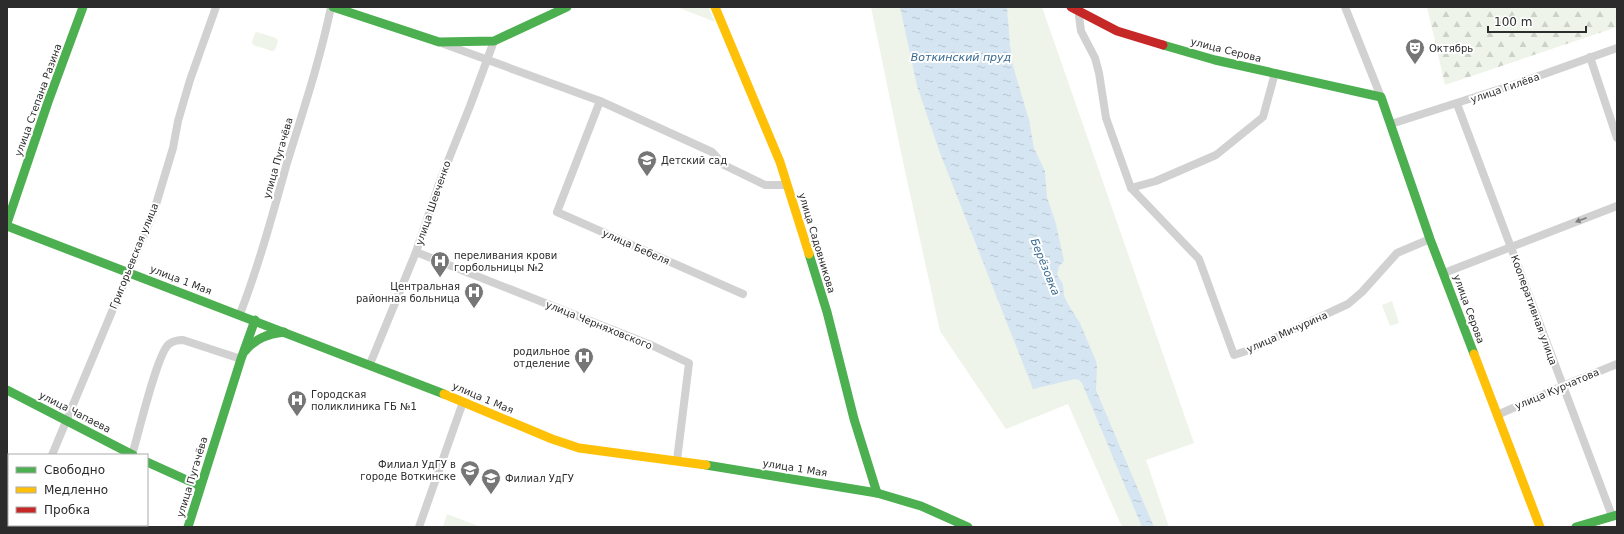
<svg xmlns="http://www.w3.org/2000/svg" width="1624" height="534" font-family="'DejaVu Sans',sans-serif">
  <defs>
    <pattern id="forest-firs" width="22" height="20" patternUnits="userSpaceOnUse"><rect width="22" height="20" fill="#eef4ea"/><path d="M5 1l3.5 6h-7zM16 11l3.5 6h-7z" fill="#ccd1c9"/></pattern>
    <pattern id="water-ripples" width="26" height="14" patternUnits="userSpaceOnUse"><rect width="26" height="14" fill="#d5e5f2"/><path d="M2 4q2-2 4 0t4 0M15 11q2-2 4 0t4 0" fill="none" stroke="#b7c5d0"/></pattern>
  </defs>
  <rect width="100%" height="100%" fill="#fff"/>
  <polygon fill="url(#forest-firs)" points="1427,7 1617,7 1617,27 1445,85"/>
  <g fill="#eef4ea">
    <polygon points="677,7 708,7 715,22"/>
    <polygon points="871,7 1042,7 1194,443 1146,460 1169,527 1122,527 1068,404 1006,429 940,331 902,157"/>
    <polygon points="257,32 276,38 278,41 275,50 272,51 253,45 252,42 255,33"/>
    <polygon points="1392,301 1399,323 1390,326 1382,305"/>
    <polygon points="447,514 481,527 443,527"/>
  </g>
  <polygon fill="url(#water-ripples)" points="900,7 1007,7 1010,45 1013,66 1029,120 1034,148 1045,171 1047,197 1056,224 1064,261 1059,266 1057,275 1063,284 1064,296 1068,304 1080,323 1096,361 1097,366 1096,390 1154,527 1142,527 1082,383 1079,380 1075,379 1033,389 940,153 917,86"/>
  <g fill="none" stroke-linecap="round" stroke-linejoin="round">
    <g stroke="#d1d1d1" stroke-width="8">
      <polyline points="1345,7 1381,97"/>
      <polyline points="1080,12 1079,16 1081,31 1095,58 1099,73 1106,118 1131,188 1199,259 1234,355 1249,350 1348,304 1362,292 1397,253 1430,239"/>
      <polyline points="444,44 600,101 712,152 724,165 765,185 787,185"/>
      <polyline points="1590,57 1617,138"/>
      <polyline points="600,101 557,212 743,294"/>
      <polyline points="1457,104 1612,516"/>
      <polyline points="1391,124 1522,82 1617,48"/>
      <polyline points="1131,188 1156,181 1216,155 1263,117 1275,73"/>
      <polyline points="416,252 651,345 689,363 677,460"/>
      <polyline points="1444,273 1617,206"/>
      <path d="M240,314C259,265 273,213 287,163C303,111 320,60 331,7"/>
      <polyline points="370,364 416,252 440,181 470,106 494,41"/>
      <polyline points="1497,415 1563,386 1617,364"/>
      <polyline points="52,455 154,211 173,148 178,121 190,80 216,7"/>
      <path d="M132,455C138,436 157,353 169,344C173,341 179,340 183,340L241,359"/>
      <polyline points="23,527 24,525"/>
      <polyline points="113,527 113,525"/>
      <polyline points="419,527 463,402"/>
    </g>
    <g stroke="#4caf50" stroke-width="9">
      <polyline points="333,7 439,42 494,41 567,7"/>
      <polyline points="1163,45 1215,60 1381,97 1430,239 1474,354"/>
      <polyline points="7,223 48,102 83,7"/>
      <polyline points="7,226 444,394"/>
      <polyline points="809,254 827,312 854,419 877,493"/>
      <path d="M245,351C256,338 268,334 284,332"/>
      <polyline points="7,390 133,455"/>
      <polyline points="147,462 200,486"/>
      <polyline points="706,465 877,493 921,506 968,527"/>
      <polyline points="188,527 241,359 255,320"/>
      <polyline points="1576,527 1617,515"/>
    </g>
    <g stroke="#ffc107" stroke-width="9">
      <polyline points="715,7 780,162 809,254"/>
      <polyline points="1474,354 1540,527"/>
      <polyline points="444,394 552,439 579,448 706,465"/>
    </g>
    <polyline stroke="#c62828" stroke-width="9" points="1071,7 1117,31 1163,45"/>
  </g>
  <defs><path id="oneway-solid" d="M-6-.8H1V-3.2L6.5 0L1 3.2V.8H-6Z"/></defs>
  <use fill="#7e7e7e" href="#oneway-solid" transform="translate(1581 220) rotate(159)"/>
  <defs>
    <symbol id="theatre-pin" viewBox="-11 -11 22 30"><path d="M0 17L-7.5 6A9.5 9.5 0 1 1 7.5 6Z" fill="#767676" stroke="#fff"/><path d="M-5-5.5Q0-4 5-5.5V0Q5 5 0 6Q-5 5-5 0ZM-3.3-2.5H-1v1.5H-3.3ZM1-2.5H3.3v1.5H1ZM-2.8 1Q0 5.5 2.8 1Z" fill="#fff"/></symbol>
    <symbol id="school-pin" viewBox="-11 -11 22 30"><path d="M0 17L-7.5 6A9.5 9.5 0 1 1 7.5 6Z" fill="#767676" stroke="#fff"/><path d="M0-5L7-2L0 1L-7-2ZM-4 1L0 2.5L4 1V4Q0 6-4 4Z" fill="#fff"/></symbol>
    <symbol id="hospital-pin" viewBox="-11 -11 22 30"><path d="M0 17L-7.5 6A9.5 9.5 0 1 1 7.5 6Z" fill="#767676" stroke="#fff"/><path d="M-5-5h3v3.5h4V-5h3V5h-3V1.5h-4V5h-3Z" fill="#fff"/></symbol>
    <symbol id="university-pin" viewBox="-11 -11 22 30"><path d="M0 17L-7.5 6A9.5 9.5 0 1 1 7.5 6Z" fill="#767676" stroke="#fff"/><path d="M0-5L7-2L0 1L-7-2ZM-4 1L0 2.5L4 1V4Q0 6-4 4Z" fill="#fff"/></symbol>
  </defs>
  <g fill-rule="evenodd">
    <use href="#theatre-pin" x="1404" y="37" width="22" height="30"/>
    <use href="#school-pin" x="636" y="149" width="22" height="30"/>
    <use href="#hospital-pin" x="429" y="250" width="22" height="30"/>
    <use href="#hospital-pin" x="463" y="281" width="22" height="30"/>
    <use href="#hospital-pin" x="573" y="346" width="22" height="30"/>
    <use href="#hospital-pin" x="286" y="389" width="22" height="30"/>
    <use href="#university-pin" x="459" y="459" width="22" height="30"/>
    <use href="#university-pin" x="480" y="467" width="22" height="30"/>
  </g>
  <g text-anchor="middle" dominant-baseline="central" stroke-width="4" stroke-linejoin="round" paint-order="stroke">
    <g font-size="10" fill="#2c2c2c" stroke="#fff" text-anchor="start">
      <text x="1429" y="48">Октябрь</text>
      <text x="661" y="160">Детский сад</text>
      <text x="454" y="255">переливания крови<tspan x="454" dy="12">горбольницы №2</tspan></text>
      <text x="460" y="286" text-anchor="end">Центральная<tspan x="460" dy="12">районная больница</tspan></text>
      <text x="570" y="351" text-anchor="end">родильное<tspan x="570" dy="12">отделение</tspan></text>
      <text x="311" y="394">Городская<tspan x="311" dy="12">поликлиника ГБ №1</tspan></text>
      <text x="456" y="464" text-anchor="end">Филиал УдГУ в<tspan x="456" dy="12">городе Воткинске</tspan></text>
      <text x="505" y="478">Филиал УдГУ</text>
    </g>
    <g font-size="10" fill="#2c2c2c" stroke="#fff">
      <text transform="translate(1226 50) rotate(14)">улица Серова</text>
      <text transform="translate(1505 88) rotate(-19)">улица Гилёва</text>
      <text transform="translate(38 100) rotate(-70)">улица Степана Разина</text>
      <text transform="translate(278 158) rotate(-74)">улица Пугачёва</text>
      <text transform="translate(433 203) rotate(-71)">улица Шевченко</text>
      <text transform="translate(817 243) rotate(73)">улица Садовникова</text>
      <text transform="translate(636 247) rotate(24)">улица Бебеля</text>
      <text transform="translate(134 256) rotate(-68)">Григорьевская улица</text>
      <text transform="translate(181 280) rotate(21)">улица 1 Мая</text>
      <text transform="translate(1469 309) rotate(70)">улица Серова</text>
      <text transform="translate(1534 310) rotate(70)">Кооперативная улица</text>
      <text transform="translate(599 325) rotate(22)">улица Черняховского</text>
      <text transform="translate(1287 332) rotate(-24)">улица Мичурина</text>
      <text transform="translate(1557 389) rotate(-23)">улица Курчатова</text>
      <text transform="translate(483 398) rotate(23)">улица 1 Мая</text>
      <text transform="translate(75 412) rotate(27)">улица Чапаева</text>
      <text transform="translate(795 468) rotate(9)">улица 1 Мая</text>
      <text transform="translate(192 477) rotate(-73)">улица Пугачёва</text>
    </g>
    <g font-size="11" font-style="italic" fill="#386990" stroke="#fff">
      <text x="961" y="57">Воткинский пруд</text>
      <text transform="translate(1045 267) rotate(68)">Берёзовка</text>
    </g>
  </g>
  <rect width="1624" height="534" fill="none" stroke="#2c2c2c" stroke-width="16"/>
  <rect x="8" y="454" width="140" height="72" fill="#ffffff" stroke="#ababab"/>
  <rect x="16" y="467" width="20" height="6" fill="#4caf50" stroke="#ababab"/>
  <text x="44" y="474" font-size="12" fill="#2c2c2c">Свободно</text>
  <rect x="16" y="487" width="20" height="6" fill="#ffc107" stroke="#ababab"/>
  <text x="44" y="494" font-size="12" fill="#2c2c2c">Медленно</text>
  <rect x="16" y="507" width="20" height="6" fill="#c62828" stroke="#ababab"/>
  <text x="44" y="514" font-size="12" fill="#2c2c2c">Пробка</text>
  <path d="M1488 26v6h98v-6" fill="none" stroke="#2c2c2c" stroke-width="2"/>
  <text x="1494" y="26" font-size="12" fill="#2c2c2c" stroke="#ffffff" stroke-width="3" paint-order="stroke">100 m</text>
</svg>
